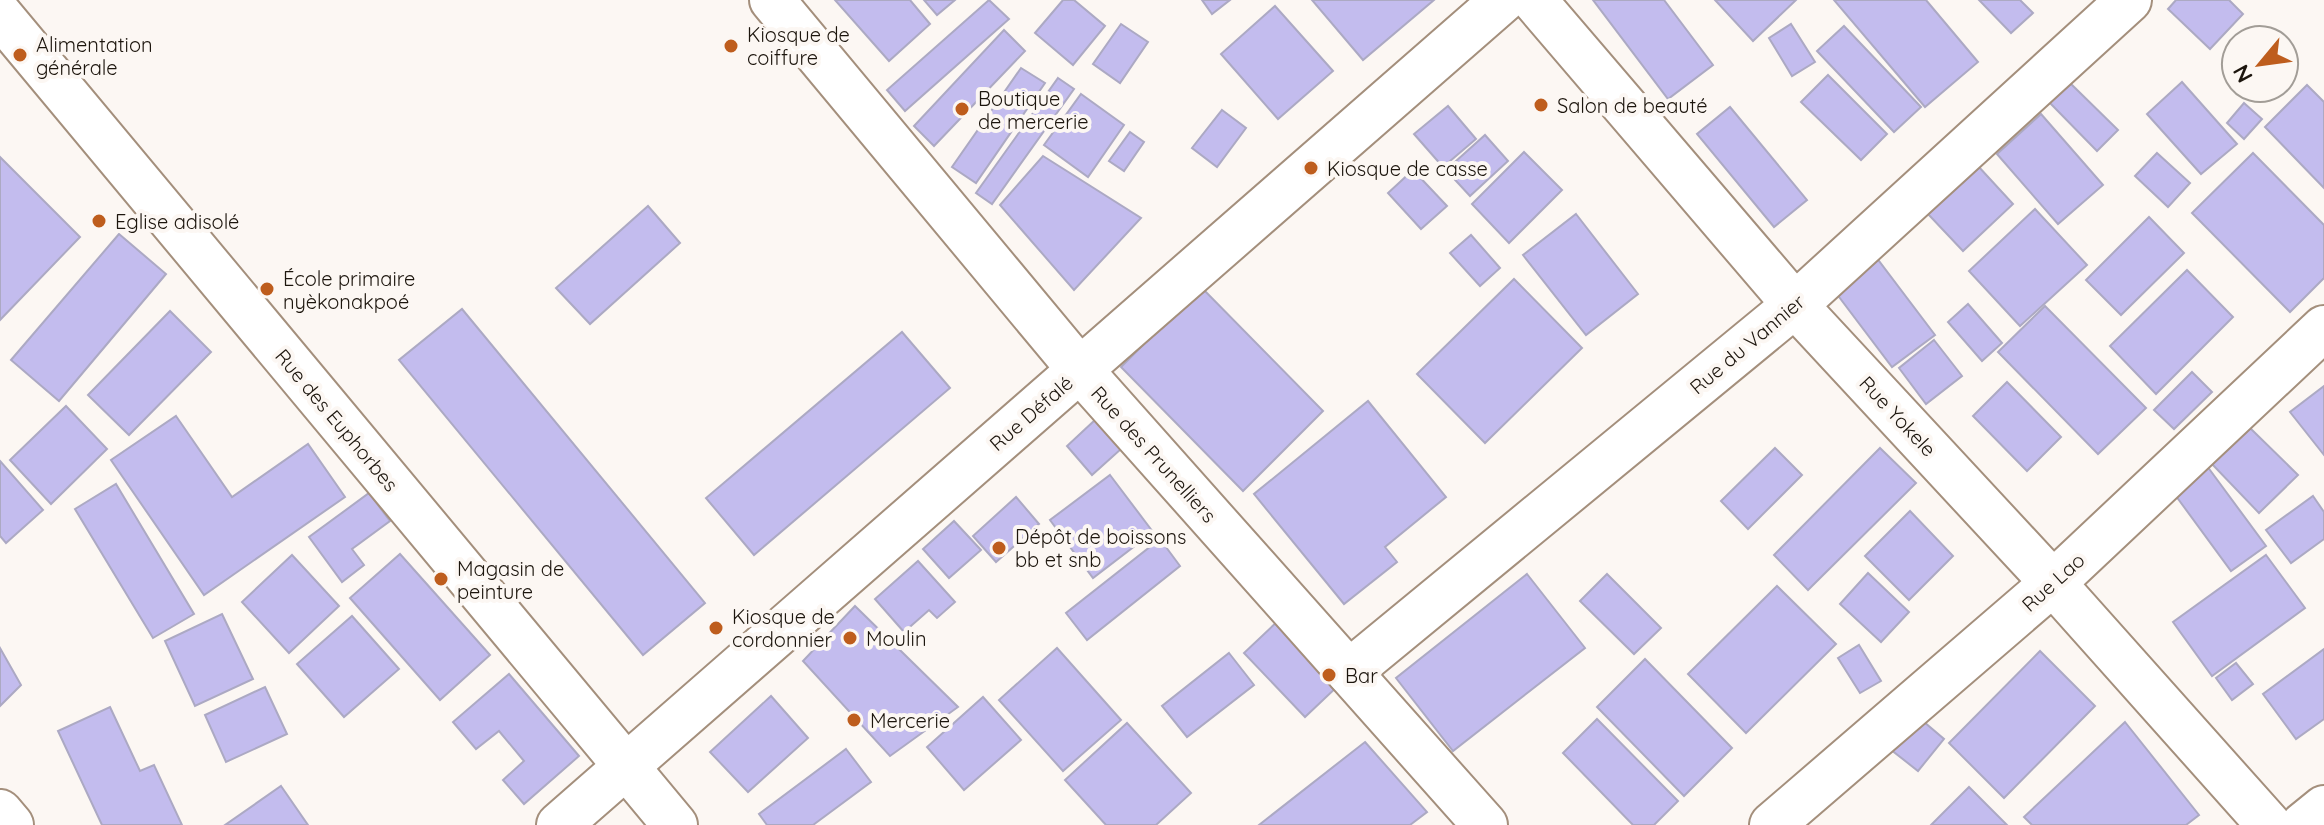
<svg xmlns="http://www.w3.org/2000/svg" width="2324" height="825" font-family="Quicksand,sans-serif">
  <rect width="100%" height="100%" fill="#fcf7f3"/>
  <g fill="#c3bcee" stroke="#aca9c3" stroke-width="2">
    <polygon points="835,0 910,0 930,24 889,61"/>
    <polygon points="924,0 955,0 937,15"/>
    <polygon points="989,0 1009,19 905,111 887,90"/>
    <polygon points="1063,0 1074,0 1105,26 1073,65 1035,33"/>
    <polygon points="1202,0 1230,0 1212,14"/>
    <polygon points="1312,0 1434,0 1363,60"/>
    <polygon points="1593,0 1664,0 1713,65 1668,99"/>
    <polygon points="1715,0 1796,0 1753,41"/>
    <polygon points="1834,0 1926,0 1978,62 1925,107"/>
    <polygon points="1979,0 2020,0 2033,13 2011,33"/>
    <polygon points="2176,0 2229,0 2243,14 2210,49 2168,9"/>
    <polygon points="1275,6 1333,71 1278,119 1221,54"/>
    <polygon points="1121,24 1148,42 1120,83 1093,64"/>
    <polygon points="1791,24 1815,62 1792,76 1769,38"/>
    <polygon points="1844,26 1921,107 1894,132 1817,51"/>
    <polygon points="1004,30 1025,51 934,146 914,126"/>
    <polygon points="1021,68 1045,83 976,183 952,167"/>
    <polygon points="1828,75 1887,134 1861,160 1801,102"/>
    <polygon points="1058,78 1074,89 992,204 976,193"/>
    <polygon points="2068,81 2118,130 2097,151 2048,101"/>
    <polygon points="2182,82 2237,144 2201,174 2147,114"/>
    <polygon points="2307,85 2324,102 2324,188 2265,127"/>
    <polygon points="1081,94 1124,125 1088,177 1044,145"/>
    <polygon points="2244,103 2262,119 2244,139 2227,123"/>
    <polygon points="1448,106 1476,139 1443,167 1414,134"/>
    <polygon points="1730,107 1807,200 1774,227 1697,134"/>
    <polygon points="1222,110 1246,128 1217,167 1192,148"/>
    <polygon points="2041,114 2103,185 2058,224 1997,154"/>
    <polygon points="1130,132 1144,142 1124,171 1109,161"/>
    <polygon points="1485,135 1508,161 1470,196 1446,170"/>
    <polygon points="1524,152 1562,190 1509,243 1472,204"/>
    <polygon points="2157,153 2190,183 2168,207 2135,176"/>
    <polygon points="2253,153 2324,225 2324,278 2290,312 2192,213"/>
    <polygon points="1043,156 1141,218 1074,290 1000,205"/>
    <polygon points="0,157 80,237 0,320"/>
    <polygon points="1978,166 2013,204 1963,251 1928,214"/>
    <polygon points="1413,170 1447,206 1421,229 1388,193"/>
    <polygon points="648,206 680,243 590,324 556,288"/>
    <polygon points="2035,209 2087,265 2020,326 1969,271"/>
    <polygon points="1576,214 1638,294 1586,335 1523,255"/>
    <polygon points="2149,217 2184,253 2121,315 2086,280"/>
    <polygon points="119,234 166,274 59,401 11,360"/>
    <polygon points="1471,235 1500,268 1480,286 1450,253"/>
    <polygon points="1873,253 1935,335 1892,367 1830,285"/>
    <polygon points="2187,270 2233,317 2156,394 2110,346"/>
    <polygon points="1514,279 1582,348 1485,443 1417,374"/>
    <polygon points="1201,287 1323,411 1243,491 1121,367"/>
    <polygon points="1968,304 2002,343 1982,361 1948,322"/>
    <polygon points="2045,306 2146,408 2098,454 1998,352"/>
    <polygon points="462,309 705,603 643,655 399,360"/>
    <polygon points="170,311 211,352 129,435 88,395"/>
    <polygon points="902,332 950,388 754,555 706,498"/>
    <polygon points="1934,340 1962,376 1926,404 1899,368"/>
    <polygon points="2192,372 2212,392 2174,429 2154,410"/>
    <polygon points="2007,382 2061,437 2027,471 1973,416"/>
    <polygon points="2324,386 2324,455 2290,412"/>
    <polygon points="1368,401 1446,497 1385,547 1397,562 1344,604 1254,494"/>
    <polygon points="66,406 107,449 51,504 10,460"/>
    <polygon points="176,416 232,497 308,444 345,497 204,595 111,460"/>
    <polygon points="1095,420 1121,449 1092,475 1067,446"/>
    <polygon points="2248,426 2298,475 2259,513 2211,463"/>
    <polygon points="1775,448 1802,475 1748,529 1721,501"/>
    <polygon points="1880,448 1916,483 1808,590 1774,555"/>
    <polygon points="0,461 43,510 6,543 0,536"/>
    <polygon points="2207,466 2266,546 2231,571 2173,492"/>
    <polygon points="1110,475 1153,532 1093,578 1050,520"/>
    <polygon points="116,484 194,614 153,638 75,509"/>
    <polygon points="369,493 390,521 352,549 364,565 342,582 309,537"/>
    <polygon points="2313,496 2324,512 2324,539 2291,563 2266,530"/>
    <polygon points="1016,497 1039,524 996,562 973,536"/>
    <polygon points="1910,511 1953,556 1909,600 1865,556"/>
    <polygon points="954,521 981,550 949,578 923,549"/>
    <polygon points="1160,539 1180,566 1087,640 1066,613"/>
    <polygon points="400,554 490,655 440,700 350,598"/>
    <polygon points="292,555 339,606 289,653 242,602"/>
    <polygon points="2266,555 2305,608 2212,676 2173,622"/>
    <polygon points="918,561 955,602 937,618 929,610 904,632 875,599"/>
    <polygon points="1868,573 1909,612 1881,642 1840,604"/>
    <polygon points="1527,574 1585,648 1453,751 1396,678"/>
    <polygon points="1607,574 1661,628 1634,654 1580,601"/>
    <polygon points="1777,586 1836,644 1746,733 1688,674"/>
    <polygon points="855,606 958,707 890,756 803,661"/>
    <polygon points="222,614 253,679 195,706 165,641"/>
    <polygon points="352,616 399,669 344,717 297,664"/>
    <polygon points="1281,618 1341,683 1305,717 1244,653"/>
    <polygon points="1859,645 1881,681 1860,693 1838,658"/>
    <polygon points="0,648 21,685 0,706"/>
    <polygon points="1057,648 1121,720 1063,771 999,700"/>
    <polygon points="2324,649 2324,719 2296,739 2263,694"/>
    <polygon points="2040,651 2095,706 2004,798 1949,743"/>
    <polygon points="1229,653 1254,685 1187,737 1162,706"/>
    <polygon points="1645,659 1732,748 1684,796 1597,707"/>
    <polygon points="2236,663 2253,684 2232,700 2216,678"/>
    <polygon points="509,674 579,756 524,804 503,780 524,761 499,731 476,749 453,722"/>
    <polygon points="265,687 287,734 226,762 205,715"/>
    <polygon points="771,696 808,738 748,792 710,752"/>
    <polygon points="983,697 1021,740 964,790 927,747"/>
    <polygon points="110,707 140,771 154,765 182,825 102,825 58,731"/>
    <polygon points="1917,716 1944,739 1918,771 1890,749"/>
    <polygon points="1597,719 1678,801 1654,825 1633,825 1563,753"/>
    <polygon points="2125,722 2199,815 2186,825 2032,825 2024,817"/>
    <polygon points="1127,723 1191,793 1156,825 1106,825 1065,780"/>
    <polygon points="1365,742 1427,812 1410,825 1259,825"/>
    <polygon points="846,749 871,782 813,825 767,825 759,814"/>
    <polygon points="281,786 308,825 225,825"/>
    <polygon points="1969,787 2007,825 1931,825"/>
  </g>
  <g fill="none" stroke-linecap="round" stroke-linejoin="round">
    <defs>
      <g id="minor">
        <polyline points="772,0 1080,370 1485,825"/>
        <polyline points="1534,0 1795,305 2053,583 2269,825"/>
        <polyline points="0,15 675,825"/>
        <polyline points="1349,672 1795,305 2129,0"/>
        <polyline points="0,812 11,825"/>
        <polyline points="1772,825 2053,583 2324,328"/>
        <polyline points="2303,825 2324,808"/>
      </g>
      <polyline id="tertiary" points="559,825 1503,0"/>
    </defs>
    <use href="#minor" stroke="#a48f7c" stroke-width="48"/>
    <use href="#tertiary" stroke="#a48f7c" stroke-width="48"/>
    <use href="#minor" stroke="#fff" stroke-width="44"/>
    <use href="#tertiary" stroke="#fff" stroke-width="44"/>
  </g>
  <g fill="#be5d1d" stroke="#fcf7f3" stroke-width="3">
    <circle cx="731" cy="46" r="8"/>
    <circle cx="20" cy="55" r="8"/>
    <circle cx="1541" cy="105" r="8"/>
    <circle cx="962" cy="109" r="8"/>
    <circle cx="1311" cy="168" r="8"/>
    <circle cx="99" cy="221" r="8"/>
    <circle cx="267" cy="289" r="8"/>
    <circle cx="999" cy="548" r="8"/>
    <circle cx="441" cy="579" r="8"/>
    <circle cx="716" cy="628" r="8"/>
    <circle cx="850" cy="638" r="8"/>
    <circle cx="1329" cy="675" r="8"/>
    <circle cx="854" cy="720" r="8"/>
  </g>
  <g text-anchor="middle" dominant-baseline="central" stroke-width="8" stroke-linejoin="round" paint-order="stroke">
    <g font-size="20" fill="#1c150d" stroke="#fcf7f3" text-anchor="start">
      <text x="747" y="34">Kiosque de<tspan x="747" dy="23">coiffure</tspan></text>
      <text x="36" y="44">Alimentation<tspan x="36" dy="23">générale</tspan></text>
      <text x="978" y="98">Boutique<tspan x="978" dy="23">de mercerie</tspan></text>
      <text x="1557" y="105">Salon de beauté</text>
      <text x="1327" y="168">Kiosque de casse</text>
      <text x="115" y="221">Eglise adisolé</text>
      <text x="283" y="278">École primaire<tspan x="283" dy="23">nyèkonakpoé</tspan></text>
      <text x="1015" y="536">Dépôt de boissons<tspan x="1015" dy="23">bb et snb</tspan></text>
      <text x="457" y="568">Magasin de<tspan x="457" dy="23">peinture</tspan></text>
      <text x="732" y="616">Kiosque de<tspan x="732" dy="23">cordonnier</tspan></text>
      <text x="866" y="638">Moulin</text>
      <text x="1345" y="675">Bar</text>
      <text x="870" y="720">Mercerie</text>
    </g>
    <g font-size="20" fill="#1c150d" stroke="#fcf7f3">
      <text transform="translate(1747 344) rotate(-40)">Rue du Vannier</text>
      <text transform="translate(1031 413) rotate(-41)">Rue Défalé</text>
      <text transform="translate(1898 416) rotate(47)">Rue Yokele</text>
      <text transform="translate(337 420) rotate(50)">Rue des Euphorbes</text>
      <text transform="translate(1154 454) rotate(48)">Rue des Prunelliers</text>
      <text transform="translate(2053 582) rotate(-42)">Rue Lao</text>
    </g>
  </g>
  <g transform="translate(2260 64) rotate(241)"><circle r="38" fill="#fcf7f3" stroke="#a29d97" stroke-width="2"/>
  <path d="M0-6L14 30L0 20L-14 30Z" fill="#be5d1d"/>
  <text y="-12" font-size="22" font-weight="bold" text-anchor="middle" fill="#1c150d">N</text>
  </g>
</svg>
